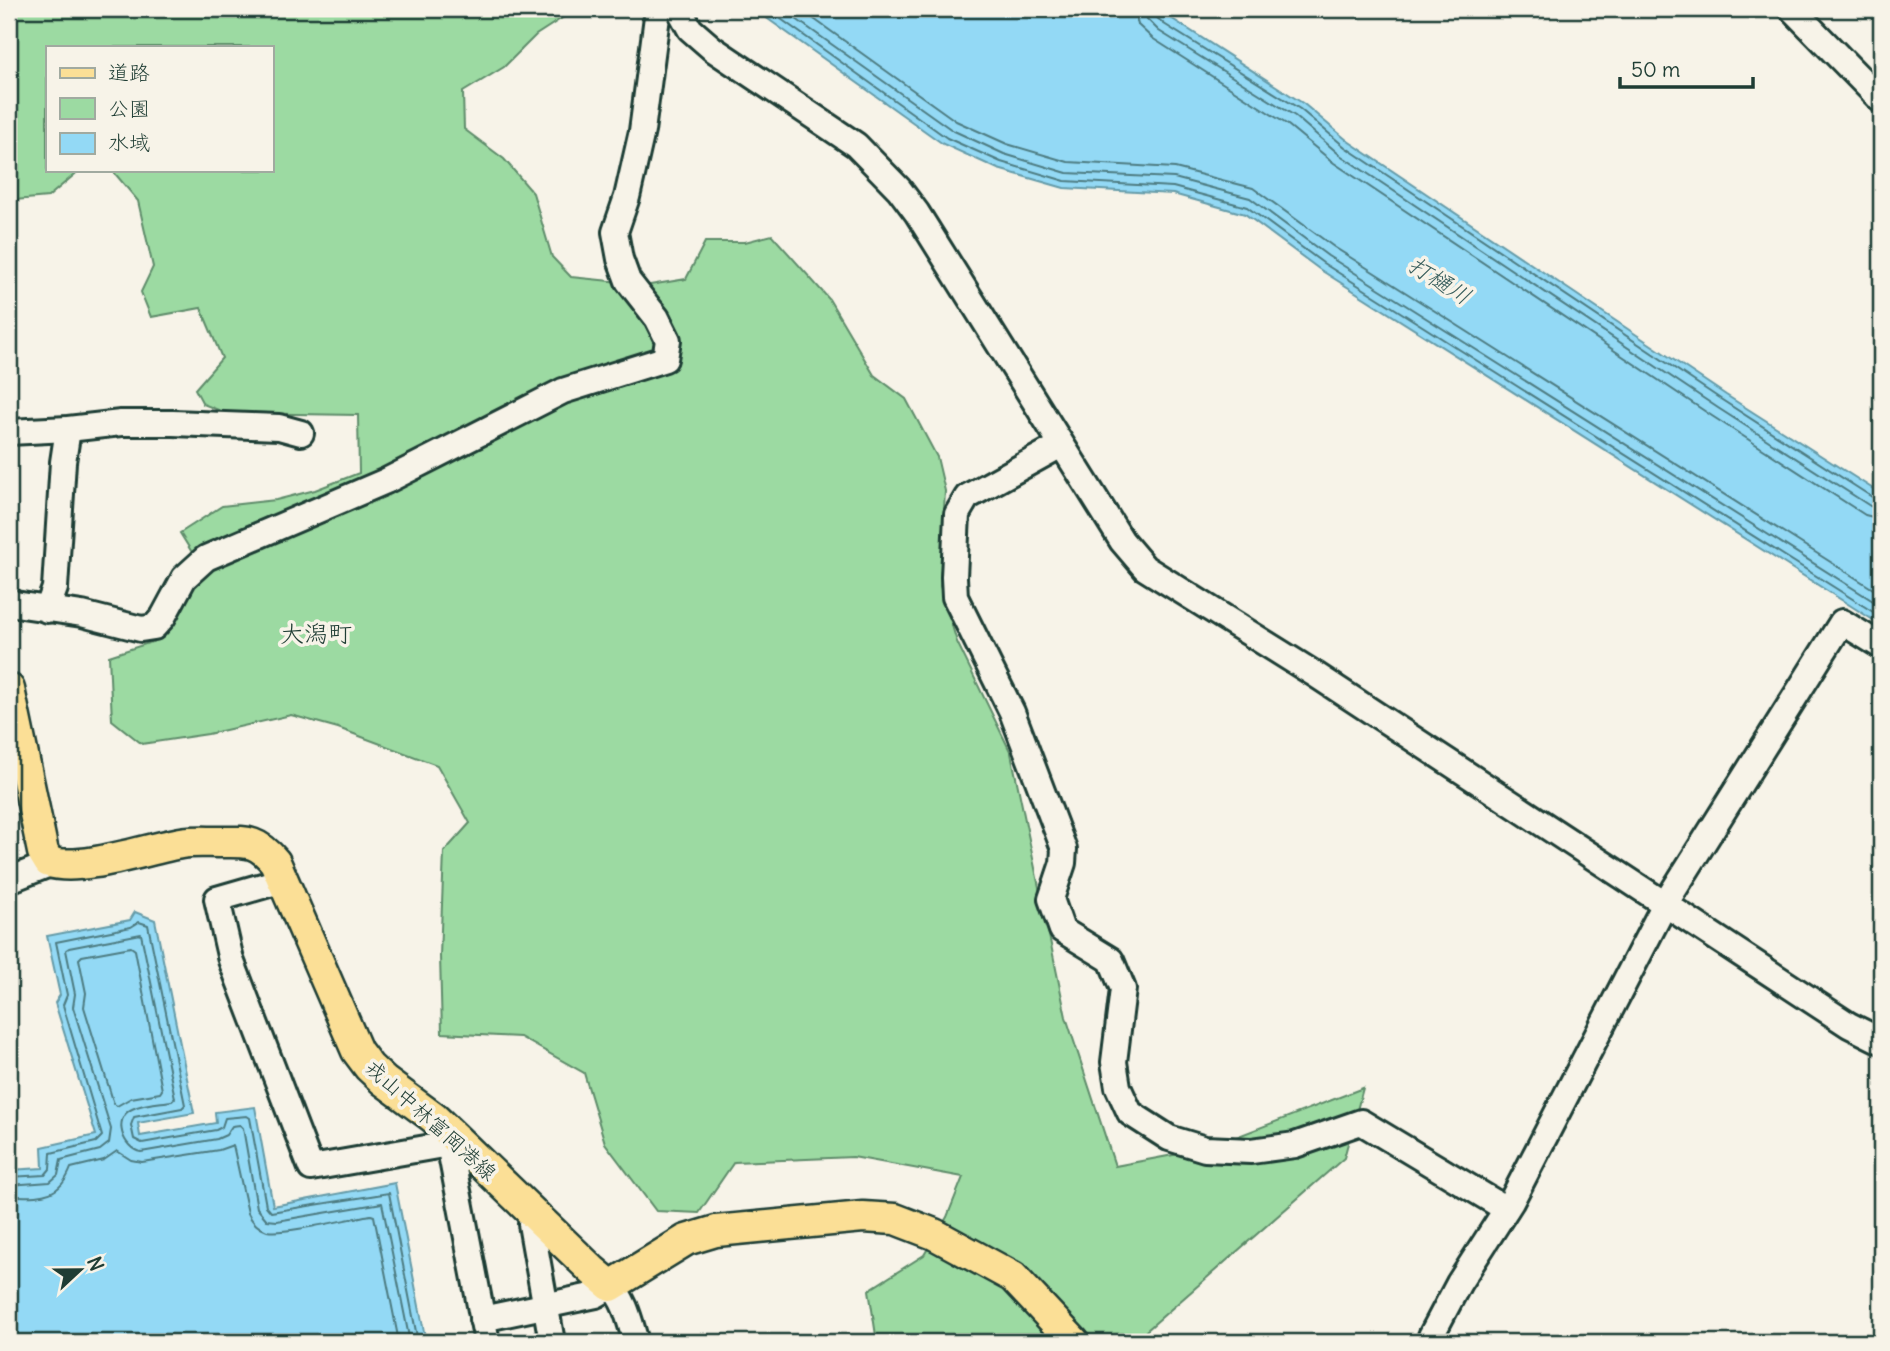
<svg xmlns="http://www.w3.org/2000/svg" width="1890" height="1351" font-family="Delius,'Klee One',sans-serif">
  <rect width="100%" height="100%" fill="#f7f3e8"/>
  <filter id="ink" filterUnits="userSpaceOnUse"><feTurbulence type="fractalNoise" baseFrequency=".0143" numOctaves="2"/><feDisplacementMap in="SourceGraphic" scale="14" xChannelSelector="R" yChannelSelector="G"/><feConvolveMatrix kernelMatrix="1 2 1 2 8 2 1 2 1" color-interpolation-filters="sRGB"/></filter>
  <g filter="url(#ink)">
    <polygon fill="#9cdaa2" stroke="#5e8c6b" stroke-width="2" points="18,9 576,9 536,35 504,67 463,92 464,129 504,159 533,193 552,257 571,277 650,285 686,279 705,242 745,242 772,235 829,299 874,375 906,399 937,457 945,491 940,586 957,642 1011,753 1066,1017 1115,1166 1205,1149 1363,1088 1344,1158 1146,1331 1153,1342 877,1342 869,1290 924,1255 947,1217 963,1177 853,1157 734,1162 699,1213 656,1211 605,1143 584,1073 520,1037 442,1033 440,956 444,852 470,823 437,765 338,728 291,715 208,734 142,744 112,720 109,656 161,639 192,580 193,554 180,533 222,506 276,500 315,490 359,473 358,415 226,413 203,404 195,389 222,358 201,308 151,317 141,292 153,267 138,201 112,170 271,170 271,47 47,47 47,170 80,170 48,197 15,200 9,178 9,33 17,22"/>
    <g fill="#93d9f5" stroke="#659ba8" stroke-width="2">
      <polygon points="754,9 1157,9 1304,104 1348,141 1726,395 1881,494 1881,625 1319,269 1245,214 1173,194 1064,188 998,169 943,144"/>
      <polygon points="135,912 155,920 194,1113 138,1123 140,1136 216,1123 215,1112 255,1107 273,1206 395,1183 426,1342 9,1342 9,1170 43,1168 42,1147 96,1135 55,1003 60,995 47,936 130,920"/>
    </g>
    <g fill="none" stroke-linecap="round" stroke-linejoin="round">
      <g stroke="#4d7b81" stroke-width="2">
        <polyline points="767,9 947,138 1001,162 1065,181 1173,187 1247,207 1323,263 1881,617"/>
        <polyline points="782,9 952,130 1004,154 1067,173 1174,178 1250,198 1328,256 1881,606"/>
        <polyline points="800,9 956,121 1007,144 1068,162 1175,168 1253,188 1334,247 1881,594"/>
        <polyline points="1134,9 1138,25 1152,38 1288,125 1334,163 1712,416 1865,515 1881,519"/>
        <polyline points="1145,9 1147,19 1159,31 1295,116 1340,155 1718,408 1870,506 1881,509"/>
        <polyline points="1154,9 1155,16 1164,24 1300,109 1345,147 1722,400 1875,499 1881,500"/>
        <polygon points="131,947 135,950 162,1090 160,1093 131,1098 117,1106 114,1104 84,1007 86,993 79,959 82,956"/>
        <polyline points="9,1177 45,1175 50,1169 51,1153 96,1142 102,1136 63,1005 67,995 56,942 131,927 139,922 148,925 185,1105 182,1108 134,1117 131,1125 134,1139 142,1143 216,1130 222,1127 225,1118 247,1116 250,1118 266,1206 271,1212 389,1193 418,1342"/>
        <path d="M9,1185L50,1182L58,1175L61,1160L100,1150L109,1143L111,1129L73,1007L75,994L66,950L69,948L141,934L175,1098L172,1101C160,1103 144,1103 132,1109C112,1118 123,1149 141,1152L217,1139L226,1135L232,1126L240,1125L243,1128L257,1208L267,1220L277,1221L382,1203L410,1342"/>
        <path d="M9,1196C39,1196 59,1200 71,1168L104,1160L117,1151L131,1160L142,1162L219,1150L233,1145L248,1213C252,1222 258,1228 267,1231C283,1235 351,1218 371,1215L374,1216L399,1342"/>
      </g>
      <defs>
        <g id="minor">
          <polyline points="679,9 690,29 713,49 856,145 899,189 917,213 1122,541 1145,568 1313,673 1849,1025 1881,1041"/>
          <polyline points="1792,9 1881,100"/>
          <polyline points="9,432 68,429 121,423 173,423 279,427 301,433"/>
          <polyline points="1061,445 967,497 957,514 954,577 955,597 1012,712 1064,849 1063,863 1051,899 1062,930 1111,960 1123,989 1114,1062 1118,1087 1130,1113 1169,1138 1205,1149 1251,1151 1295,1145 1361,1122 1506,1209"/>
          <polyline points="9,601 15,604 82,614 141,629 154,627 163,617 184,578 206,558 386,481 563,391 665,359 668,340 657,318 628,281 620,259 615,232 627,197 642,131 658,9"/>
          <polyline points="47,610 55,588 63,462 68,429"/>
          <polyline points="9,880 47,865 49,862"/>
          <polyline points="283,880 217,899 231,960 311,1168 449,1144 454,1137"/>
          <polyline points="449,1144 487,1342"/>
          <polyline points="535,1215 531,1224 552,1342"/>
          <path d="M482,1319L596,1295L611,1286C626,1301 630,1323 636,1342"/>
          <polyline points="1433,1342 1431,1336 1459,1283 1511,1202 1665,904 1842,622 1881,646"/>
        </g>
        <path id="major" d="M9,689L43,852L49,862C82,872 146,849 181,843C193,841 206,842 218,842C246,842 256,839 275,862L357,1051L369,1067L384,1081L434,1118L454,1137L593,1271L611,1286L686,1240L716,1231L863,1217L895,1219L934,1234L1013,1277L1074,1342"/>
      </defs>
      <use href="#minor" stroke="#1f3d34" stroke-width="30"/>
      <use href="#major" stroke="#1f3d34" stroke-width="35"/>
      <use href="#minor" stroke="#f7f3e8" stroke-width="24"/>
      <use href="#major" stroke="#fbdf96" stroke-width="30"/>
    </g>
  </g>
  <g text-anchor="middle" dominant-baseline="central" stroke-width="7" stroke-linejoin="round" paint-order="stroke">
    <g font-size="21" fill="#1f3d34" stroke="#f7f3e8">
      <text transform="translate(431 1120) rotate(42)">戎山中林富岡港線</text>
    </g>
    <g font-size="23" font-style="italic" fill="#365c5b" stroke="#f7f3e8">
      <text transform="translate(1440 280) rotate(32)">打樋川</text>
    </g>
    <g font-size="24" fill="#1f3d34" stroke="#f7f3e8">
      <text x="316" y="633">大潟町</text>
    </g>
  </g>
  <rect width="1890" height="1351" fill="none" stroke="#f7f3e8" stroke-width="35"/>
  <rect x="18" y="18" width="1855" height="1316" fill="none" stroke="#1f3d34" stroke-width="2.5" filter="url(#ink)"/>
  <rect x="46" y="46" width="228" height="126" fill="#f7f3e8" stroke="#a1aaa0" stroke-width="2"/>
  <rect x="60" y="68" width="35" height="10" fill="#fbdf96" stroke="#a1aaa0" stroke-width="2"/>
  <text x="108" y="80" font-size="21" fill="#1f3d34">道路</text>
  <rect x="60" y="98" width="35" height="21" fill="#9cdaa2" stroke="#a1aaa0" stroke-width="2"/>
  <text x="108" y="116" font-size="21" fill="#1f3d34">公園</text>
  <rect x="60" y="133" width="35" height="21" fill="#93d9f5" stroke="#a1aaa0" stroke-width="2"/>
  <text x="108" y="150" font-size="21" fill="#1f3d34">水域</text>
  <g transform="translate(80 1270) rotate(68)" stroke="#f7f3e8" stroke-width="5" paint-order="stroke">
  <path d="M0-5L12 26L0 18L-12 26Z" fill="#1f3d34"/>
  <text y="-10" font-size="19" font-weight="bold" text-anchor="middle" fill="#1f3d34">N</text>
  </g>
  <path d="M1620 77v10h133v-10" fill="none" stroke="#1f3d34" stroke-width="3.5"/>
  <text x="1631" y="77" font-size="21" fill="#1f3d34" stroke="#f7f3e8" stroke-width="5" paint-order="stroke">50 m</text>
</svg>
